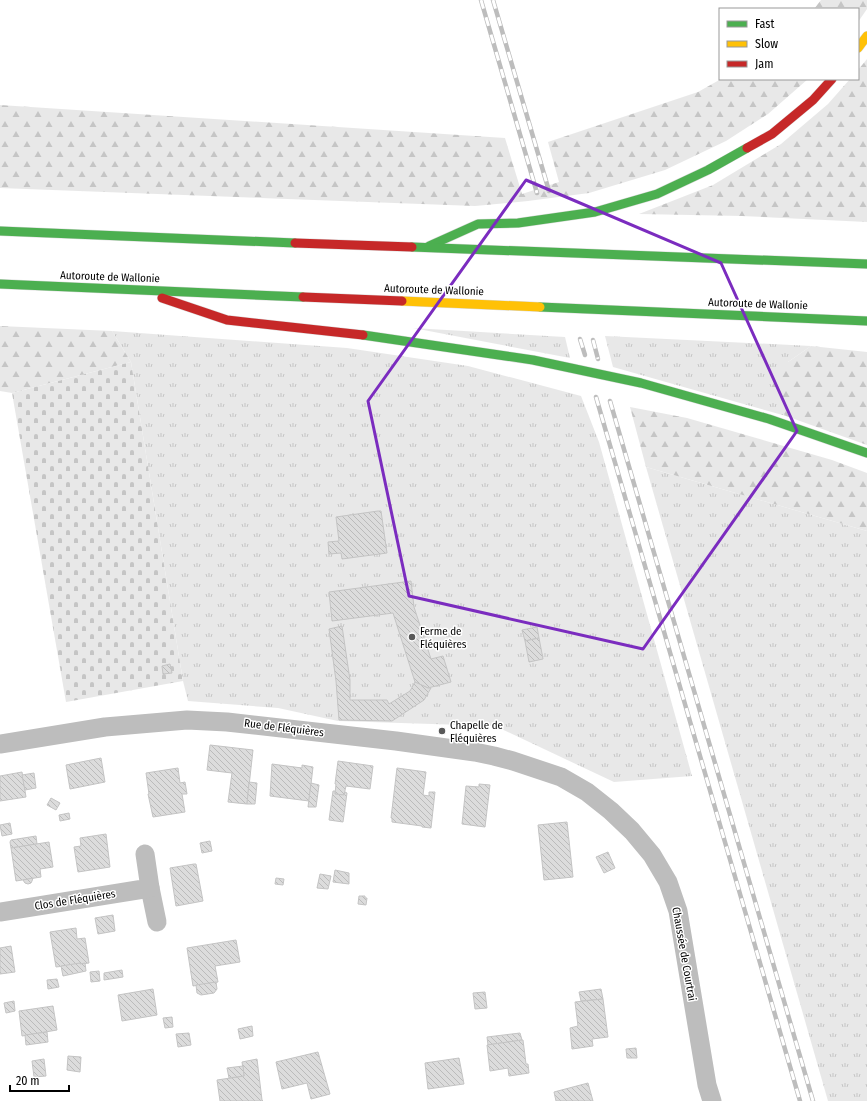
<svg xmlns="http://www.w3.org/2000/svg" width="867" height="1101" font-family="'Fira Sans Condensed',sans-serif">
  <defs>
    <pattern id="grass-tufts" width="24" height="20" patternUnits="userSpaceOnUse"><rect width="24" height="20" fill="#e8e8e8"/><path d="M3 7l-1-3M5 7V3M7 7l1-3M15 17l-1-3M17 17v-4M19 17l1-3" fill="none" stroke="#c5c5c5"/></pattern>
    <pattern id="forest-firs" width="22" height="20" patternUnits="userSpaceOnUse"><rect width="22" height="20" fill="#e8e8e8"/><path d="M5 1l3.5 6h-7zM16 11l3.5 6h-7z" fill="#c5c5c5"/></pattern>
    <pattern id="cemetery-stones" width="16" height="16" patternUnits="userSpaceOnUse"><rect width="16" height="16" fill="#e8e8e8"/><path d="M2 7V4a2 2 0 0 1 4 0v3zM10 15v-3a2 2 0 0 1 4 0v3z" fill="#c5c5c5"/></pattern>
    <pattern id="building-back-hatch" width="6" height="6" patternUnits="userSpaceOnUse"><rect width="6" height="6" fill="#dcdcdc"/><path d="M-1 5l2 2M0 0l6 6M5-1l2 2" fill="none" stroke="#bbb"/></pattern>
  </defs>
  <rect width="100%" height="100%" fill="#fff"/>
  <g fill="url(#grass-tufts)">
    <polygon points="413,328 565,337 570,358"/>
    <polygon points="112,331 347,348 468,366 581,396 599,442 692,776 614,782 495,726 338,721 278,708 188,701 183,681 131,362"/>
    <polygon points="605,336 811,346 788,362 786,416 613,367"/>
    <polygon points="646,467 867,531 867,1101 828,1101"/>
  </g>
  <g fill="url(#forest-firs)">
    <polygon points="821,0 867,0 867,9 858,22 858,9 814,9"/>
    <polygon points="867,59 867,222 742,216 639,214 713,185 781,144 828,104 850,79 858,79 858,70"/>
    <polygon points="721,79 808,79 768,114 726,141 665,170 589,193 528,201 475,206 0,188 0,105 505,138 522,194 559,182 548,142 698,92"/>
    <polygon points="0,326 112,331 131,362 12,393 0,391"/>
    <polygon points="811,346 867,352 867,445 786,416 771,384 788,362"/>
    <polygon points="630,407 687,418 832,460 867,473 867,531 646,467"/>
  </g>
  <polygon fill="url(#cemetery-stones)" points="131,362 183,681 66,702 12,393"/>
  <g fill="url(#building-back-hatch)" stroke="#c4c4c4">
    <polygon points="378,511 381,511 387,553 342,559 341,553 329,554 328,542 339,541 336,517"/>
    <polygon points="411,581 414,607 431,659 443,656 451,682 428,688 415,682 393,613 332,621 329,592"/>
    <polygon points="342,626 350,680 350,700 387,700 389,704 410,691 415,682 428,688 431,688 424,700 392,721 339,720 336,681 329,629"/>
    <polygon points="537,627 539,638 525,641 522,630"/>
    <polygon points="539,638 543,659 529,662 525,641"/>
    <polygon points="170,664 172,673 163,674 162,666"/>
    <polygon points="210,745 253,750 247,804 228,802 232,773 207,770"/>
    <polygon points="101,758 105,782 70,789 66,765"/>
    <polygon points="338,761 373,766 370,789 346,786 344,795 335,794 336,784 335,784"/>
    <polygon points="272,764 302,768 302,765 313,767 309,801 270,796"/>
    <polygon points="178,768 180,783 185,782 187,794 182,794 185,812 153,817 148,794 149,794 146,773"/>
    <polygon points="397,768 426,772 423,795 429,796 429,792 435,792 431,828 422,827 422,826 392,822 392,818 391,818"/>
    <polygon points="22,772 26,797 0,801 0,776"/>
    <polygon points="34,773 36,788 25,790 22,775"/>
    <polygon points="249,782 257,783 255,804 247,804"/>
    <polygon points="311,783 319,785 316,807 308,807"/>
    <polygon points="479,784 490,785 485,827 462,824 466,786 479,787"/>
    <polygon points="333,791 335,791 335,794 344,795 345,792 347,793 343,822 329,820"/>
    <polygon points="51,798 60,803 56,810 47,805"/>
    <polygon points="69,813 70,819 60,821 59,815"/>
    <polygon points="567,822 573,877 544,880 538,825"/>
    <polygon points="10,823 12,834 2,836 0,825"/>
    <polygon points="106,834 110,867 78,872 74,847 81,846 80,838"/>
    <polygon points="36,836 37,844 11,848 10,842 11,840"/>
    <polygon points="210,841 212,851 202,853 200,843"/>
    <polygon points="49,842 53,867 40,869 41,877 16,881 11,848"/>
    <polygon points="608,852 615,868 604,873 596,857"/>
    <polygon points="194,864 196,864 203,901 176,906 170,868"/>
    <polygon points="335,870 349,873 349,884 333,882"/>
    <polygon points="320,874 331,876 328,889 317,888"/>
    <polygon points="33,878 32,881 31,883 28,884 25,883 23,880"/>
    <polygon points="276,878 284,879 283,885 275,884"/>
    <polygon points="359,896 365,896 365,898 367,898 366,905 358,904"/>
    <polygon points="113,915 115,931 98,934 95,918"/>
    <polygon points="76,928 77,939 85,938 89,963 56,967 50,932"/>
    <polygon points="236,940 240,962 215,966 218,982 193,986 187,948"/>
    <polygon points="11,946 15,972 0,974 0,948"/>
    <polygon points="80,963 80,964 85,963 86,971 63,976 61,966"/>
    <polygon points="122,970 123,977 104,980 104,973"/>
    <polygon points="99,971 100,981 91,982 90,972"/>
    <polygon points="57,979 59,987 48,989 47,980"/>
    <polygon points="216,982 217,989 214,993 201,995 197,993 196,985"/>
    <polygon points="153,989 157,1015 122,1021 118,995"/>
    <polygon points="601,989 603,999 581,1001 579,992"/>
    <polygon points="485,992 487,1008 475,1009 473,993"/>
    <polygon points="603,999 608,1037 592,1039 593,1046 572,1049 570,1028 578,1026 575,1002"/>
    <polygon points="14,1001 15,1011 6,1013 4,1003"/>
    <polygon points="53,1006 57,1030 22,1036 19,1011"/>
    <polygon points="172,1017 173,1027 165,1028 163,1018"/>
    <polygon points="252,1026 253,1036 240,1039 238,1029"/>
    <polygon points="47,1032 48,1042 26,1045 25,1035"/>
    <polygon points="189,1033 191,1045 178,1047 176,1034"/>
    <polygon points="520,1033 522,1040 488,1045 487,1037"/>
    <polygon points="522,1040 523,1040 526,1064 528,1064 529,1073 509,1076 508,1068 490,1071 487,1045"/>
    <polygon points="636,1048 637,1058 627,1058 626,1049"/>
    <polygon points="318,1052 330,1094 311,1099 307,1083 282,1089 276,1062"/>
    <polygon points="68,1056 81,1057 80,1072 67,1070"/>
    <polygon points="459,1058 464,1084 428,1089 425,1063"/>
    <polygon points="44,1059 46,1076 34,1077 32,1061"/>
    <polygon points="257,1059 262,1100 263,1101 220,1101 217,1080 244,1076 242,1062"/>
    <polygon points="243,1066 244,1076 229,1078 227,1068"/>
    <polygon points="588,1083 593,1101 556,1101 554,1092"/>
  </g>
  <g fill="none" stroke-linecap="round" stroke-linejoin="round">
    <defs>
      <g id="fast">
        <polyline points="0,231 295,243"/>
        <polyline points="429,246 478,224 518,223 595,212 657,194 708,170 747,148"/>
        <polyline points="412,247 867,264"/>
        <polyline points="0,284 303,297"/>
        <polyline points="540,307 867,321"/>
        <polyline points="363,335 533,360 641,383 769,419 867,453"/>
      </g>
      <g id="slow">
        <polyline points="858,48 867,36"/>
        <polyline points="402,301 540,307"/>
      </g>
      <g id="jam">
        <polyline points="747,148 772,134 813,100 832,79"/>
        <polyline points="295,243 412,247"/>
        <polyline points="303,297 402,301"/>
        <polyline points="162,298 227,320 363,335"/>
      </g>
    </defs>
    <use href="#fast" stroke="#dbdbdb" stroke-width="10"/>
    <use href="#slow" stroke="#dbdbdb" stroke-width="10"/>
    <use href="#jam" stroke="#dbdbdb" stroke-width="10"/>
    <g stroke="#bdbdbd" stroke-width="19">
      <polyline points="0,744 105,727 187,720 227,722 396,741 475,752 494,756 513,761 561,777 587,792 611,811 632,831 652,855 668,882 678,911 707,1085 712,1101"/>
      <polyline points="150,888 157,922"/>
      <polyline points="0,912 150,888 145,854"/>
    </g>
    <use href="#fast" stroke="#4caf50" stroke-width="9"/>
    <use href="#slow" stroke="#ffc107" stroke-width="9"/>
    <use href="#jam" stroke="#c62828" stroke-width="9"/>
    <defs>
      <g id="rail">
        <polyline points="481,0 537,193"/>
        <polyline points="493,0 549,191"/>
        <polyline points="580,339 585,355"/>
        <polyline points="593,340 598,359"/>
        <polyline points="596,397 800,1101"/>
        <polyline points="610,401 813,1101"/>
      </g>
    </defs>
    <use href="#rail" stroke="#bdbdbd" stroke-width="4.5"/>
    <use href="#rail" stroke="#fff" stroke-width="3" stroke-dasharray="9" stroke-linecap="butt"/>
  </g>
  <path fill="none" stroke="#7b2cbf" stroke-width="3" stroke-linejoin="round" d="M526,180L721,263L797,431L643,649L409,596L368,401Z"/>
  <g fill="#595959" stroke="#fff" stroke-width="1.5">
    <circle cx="412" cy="637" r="4"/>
    <circle cx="442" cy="731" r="4"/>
  </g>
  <g text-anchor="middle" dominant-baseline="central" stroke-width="3" stroke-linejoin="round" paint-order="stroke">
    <g font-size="11" fill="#000" stroke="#fff">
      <text transform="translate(110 277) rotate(2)">Autoroute de Wallonie</text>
      <text transform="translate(434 290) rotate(2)">Autoroute de Wallonie</text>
      <text transform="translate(758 304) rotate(2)">Autoroute de Wallonie</text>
      <text transform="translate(284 728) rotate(7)">Rue de Fléquières</text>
      <text transform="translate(75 900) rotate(-9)">Clos de Fléquières</text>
      <text transform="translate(684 954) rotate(80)">Chaussée de Courtrai</text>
    </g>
    <g font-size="11" fill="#000" stroke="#fff" text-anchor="start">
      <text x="420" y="631">Ferme de<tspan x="420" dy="13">Fléquières</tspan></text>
      <text x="450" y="725">Chapelle de<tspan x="450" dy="13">Fléquières</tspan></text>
    </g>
  </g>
  <rect x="719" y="8" width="140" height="72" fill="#ffffff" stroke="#999999"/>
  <rect x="727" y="21" width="20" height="6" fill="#4caf50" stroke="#999999"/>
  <text x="755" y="28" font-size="12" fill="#000000">Fast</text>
  <rect x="727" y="41" width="20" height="6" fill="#ffc107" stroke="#999999"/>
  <text x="755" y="48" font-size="12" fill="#000000">Slow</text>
  <rect x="727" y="61" width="20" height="6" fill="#c62828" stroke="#999999"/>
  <text x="755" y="68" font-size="12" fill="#000000">Jam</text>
  <path d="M10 1085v6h59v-6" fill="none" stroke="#000000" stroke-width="2"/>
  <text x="16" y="1085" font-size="12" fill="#000000" stroke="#ffffff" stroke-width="3" paint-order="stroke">20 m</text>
</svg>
